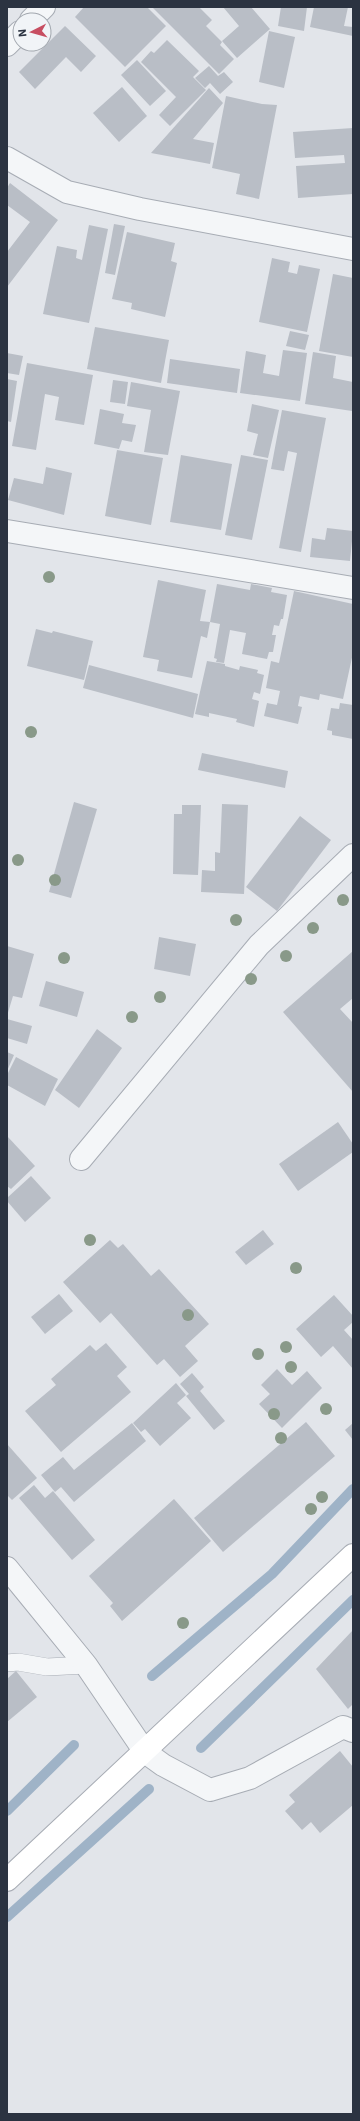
<svg xmlns="http://www.w3.org/2000/svg" width="360" height="2121" font-family="'IBM Plex Sans',sans-serif">
  <rect width="100%" height="100%" fill="#e2e5ea"/>
  <g fill="none" stroke-linecap="round" stroke-linejoin="round">
    <g stroke="#9fb3c7" stroke-width="10">
      <polyline points="152,1676 272,1574 353,1489"/>
      <polyline points="201,1748 353,1600"/>
      <polyline points="7,1811 74,1745"/>
      <polyline points="7,1917 149,1789"/>
    </g>
  </g>
  <g fill="#b9bec6">
    <polygon points="84,7 147,7 166,26 125,67 75,17"/>
    <polygon points="152,7 199,7 212,20 206,26 222,42 220,45 234,59 219,74"/>
    <polygon points="223,7 251,7 270,29 237,58 222,41 239,26"/>
    <polygon points="281,7 307,7 304,31 278,26"/>
    <polygon points="314,7 348,7 344,26 353,27 353,36 310,27"/>
    <polygon points="65,26 96,56 81,72 66,57 35,89 19,72"/>
    <polygon points="269,31 295,37 284,88 259,82"/>
    <polygon points="167,40 199,71 193,77 206,90 170,126 159,115 176,97 141,62 151,51 154,53"/>
    <polygon points="137,60 166,91 150,106 121,75"/>
    <polygon points="209,66 218,76 224,72 233,82 220,94 210,83 205,88 195,78"/>
    <polygon points="122,87 147,116 119,142 93,113"/>
    <polygon points="209,88 223,103 193,139 214,143 210,164 151,153"/>
    <polygon points="226,96 262,104 277,105 259,199 236,194 240,174 212,168"/>
    <polygon points="353,128 353,194 298,198 296,166 345,163 344,155 295,158 293,132"/>
    <polygon points="10,183 58,220 7,287 7,252 30,222 7,205 7,188"/>
    <polygon points="114,224 125,226 115,275 105,273"/>
    <polygon points="89,225 108,229 89,323 43,314 57,246 77,250 76,258 82,260"/>
    <polygon points="127,232 175,243 171,261 177,263 165,317 131,309 132,303 112,299"/>
    <polygon points="272,258 290,262 288,272 297,274 299,265 320,269 307,332 259,322"/>
    <polygon points="333,274 353,278 353,357 319,351"/>
    <polygon points="95,327 169,340 161,383 87,369"/>
    <polygon points="290,331 309,335 305,350 286,346"/>
    <polygon points="283,350 307,353 300,401 240,393 246,351 266,355 263,373 279,376"/>
    <polygon points="313,352 336,356 333,378 353,382 352,411 305,404"/>
    <polygon points="7,353 23,356 19,375 7,373"/>
    <polygon points="170,359 240,369 237,393 167,383"/>
    <polygon points="27,363 93,375 84,425 55,420 59,397 45,394 36,450 12,446"/>
    <polygon points="7,379 17,381 11,422 7,421"/>
    <polygon points="113,380 128,382 125,404 110,402"/>
    <polygon points="131,382 180,391 168,455 144,452 151,410 127,406"/>
    <polygon points="252,404 279,410 268,458 253,455 258,434 247,431"/>
    <polygon points="100,409 124,414 122,423 136,425 132,442 122,440 119,449 94,444"/>
    <polygon points="282,410 326,418 301,552 279,548 297,453 288,451 284,471 271,469"/>
    <polygon points="117,450 163,458 151,525 105,516"/>
    <polygon points="181,455 232,464 221,530 170,522"/>
    <polygon points="241,455 268,460 252,540 225,535"/>
    <polygon points="46,467 72,473 64,515 8,500 14,478 43,484"/>
    <polygon points="327,528 353,531 350,561 310,557 312,538 325,540"/>
    <polygon points="158,580 206,590 200,621 210,622 207,638 201,636 192,678 157,671 159,660 143,657"/>
    <polygon points="217,584 250,590 251,584 272,588 271,592 287,595 283,619 281,619 279,626 274,625 272,635 276,635 273,652 269,652 267,659 242,654 246,633 230,630 224,663 216,662 217,659 214,658 220,624 210,622"/>
    <polygon points="294,591 353,604 353,653 343,699 320,694 319,700 300,696 298,706 302,707 298,724 264,716 267,703 277,705 280,691 266,688 271,661 279,663"/>
    <polygon points="36,629 52,633 53,631 93,641 84,680 27,666"/>
    <polygon points="207,661 225,664 225,666 239,670 240,666 258,670 257,673 264,675 260,694 254,692 252,699 259,701 254,727 236,722 237,719 209,713 209,717 195,714"/>
    <polygon points="89,665 198,694 193,718 83,688"/>
    <polygon points="340,703 353,705 353,739 332,735 332,731 327,730 331,708 339,709"/>
    <polygon points="202,753 288,771 285,788 198,770"/>
    <polygon points="74,802 97,809 71,898 49,892"/>
    <polygon points="222,804 248,805 244,894 201,892 202,870 215,871 215,852 220,853"/>
    <polygon points="182,805 201,805 198,875 173,874 174,814 182,814"/>
    <polygon points="300,816 331,840 277,911 246,887"/>
    <polygon points="159,937 196,944 190,976 154,969"/>
    <polygon points="7,946 34,954 22,998 13,996 7,1016"/>
    <polygon points="353,951 353,998 340,1009 353,1023 353,1092 283,1012"/>
    <polygon points="46,981 84,992 77,1017 39,1006"/>
    <polygon points="7,1019 32,1026 27,1044 7,1038"/>
    <polygon points="97,1029 122,1048 79,1108 55,1090"/>
    <polygon points="7,1052 14,1055 7,1071"/>
    <polygon points="16,1057 58,1079 45,1106 7,1085 7,1075"/>
    <polygon points="338,1122 353,1144 353,1152 298,1191 279,1164"/>
    <polygon points="7,1136 35,1166 11,1189 7,1186"/>
    <polygon points="31,1176 51,1198 25,1222 7,1201 7,1198"/>
    <polygon points="263,1230 274,1244 246,1265 235,1252"/>
    <polygon points="110,1240 118,1248 123,1244 151,1276 159,1269 209,1324 185,1346 198,1361 180,1377 164,1359 157,1365 111,1313 100,1323 63,1282"/>
    <polygon points="59,1294 73,1311 45,1334 31,1317"/>
    <polygon points="334,1295 353,1316 353,1322 344,1330 353,1340 353,1369 333,1346 321,1357 296,1329"/>
    <polygon points="106,1343 127,1367 117,1376 131,1392 61,1452 25,1411 56,1385 51,1379 90,1345 96,1351"/>
    <polygon points="277,1369 292,1385 307,1371 322,1388 282,1428 259,1404 270,1394 261,1385"/>
    <polygon points="192,1373 204,1387 200,1391 225,1421 214,1430 186,1396 189,1394 180,1384"/>
    <polygon points="176,1383 186,1395 177,1403 191,1418 160,1446 145,1429 141,1432 133,1423"/>
    <polygon points="306,1422 335,1456 223,1552 194,1518"/>
    <polygon points="132,1423 146,1441 74,1502 61,1487 55,1492 41,1475 63,1457 74,1470"/>
    <polygon points="353,1423 353,1440 345,1430"/>
    <polygon points="7,1444 37,1478 12,1500 7,1495"/>
    <polygon points="34,1485 45,1498 53,1491 95,1540 72,1560 19,1498"/>
    <polygon points="174,1499 211,1541 122,1621 110,1606 113,1603 89,1576"/>
    <polygon points="353,1630 353,1704 348,1709 316,1669"/>
    <polygon points="16,1671 37,1697 7,1722 7,1679"/>
    <polygon points="340,1751 353,1767 353,1805 320,1833 311,1822 302,1830 285,1811 295,1802 289,1795"/>
  </g>
  <g fill="none" stroke-linecap="round" stroke-linejoin="round">
    <defs>
      <polyline id="service" points="7,1663 18,1662 47,1667 86,1665"/>
      <g id="minor">
        <polyline points="31,20 44,7"/>
        <polyline points="7,45 20,32"/>
        <polyline points="7,158 67,192 140,209 353,249"/>
        <polyline points="7,531 353,588"/>
        <polyline points="81,1159 259,945 353,855"/>
        <polyline points="7,1568 86,1665 145,1752 163,1765 210,1790 250,1778 343,1727 353,1731"/>
      </g>
      <polyline id="secondary" points="7,1880 353,1555"/>
    </defs>
    <use href="#service" stroke="#a7acb4" stroke-width="18"/>
    <use href="#minor" stroke="#a7acb4" stroke-width="24"/>
    <use href="#secondary" stroke="#a7acb4" stroke-width="24"/>
    <use href="#service" stroke="#f4f6f8" stroke-width="17"/>
    <use href="#minor" stroke="#f4f6f8" stroke-width="22"/>
    <use href="#secondary" stroke="#fff" stroke-width="22"/>
  </g>
  <g fill="#899989">
    <circle cx="49" cy="577" r="6"/>
    <circle cx="31" cy="732" r="6"/>
    <circle cx="18" cy="860" r="6"/>
    <circle cx="55" cy="880" r="6"/>
    <circle cx="343" cy="900" r="6"/>
    <circle cx="236" cy="920" r="6"/>
    <circle cx="313" cy="928" r="6"/>
    <circle cx="286" cy="956" r="6"/>
    <circle cx="64" cy="958" r="6"/>
    <circle cx="251" cy="979" r="6"/>
    <circle cx="160" cy="997" r="6"/>
    <circle cx="132" cy="1017" r="6"/>
    <circle cx="90" cy="1240" r="6"/>
    <circle cx="296" cy="1268" r="6"/>
    <circle cx="188" cy="1315" r="6"/>
    <circle cx="286" cy="1347" r="6"/>
    <circle cx="258" cy="1354" r="6"/>
    <circle cx="291" cy="1367" r="6"/>
    <circle cx="326" cy="1409" r="6"/>
    <circle cx="274" cy="1414" r="6"/>
    <circle cx="281" cy="1438" r="6"/>
    <circle cx="322" cy="1497" r="6"/>
    <circle cx="311" cy="1509" r="6"/>
    <circle cx="183" cy="1623" r="6"/>
  </g>
  <rect width="360" height="2121" fill="none" stroke="#2b3341" stroke-width="16"/>
  <g transform="translate(32 32) rotate(264)"><circle r="19" fill="#f1f4f7" stroke="#a2a7ae"/>
  <path d="M0-3L7 15L0 10L-7 15Z" fill="#c74e61"/>
  <text y="-6" font-size="11" font-weight="bold" text-anchor="middle" fill="#2b3341">N</text>
  </g>
</svg>
